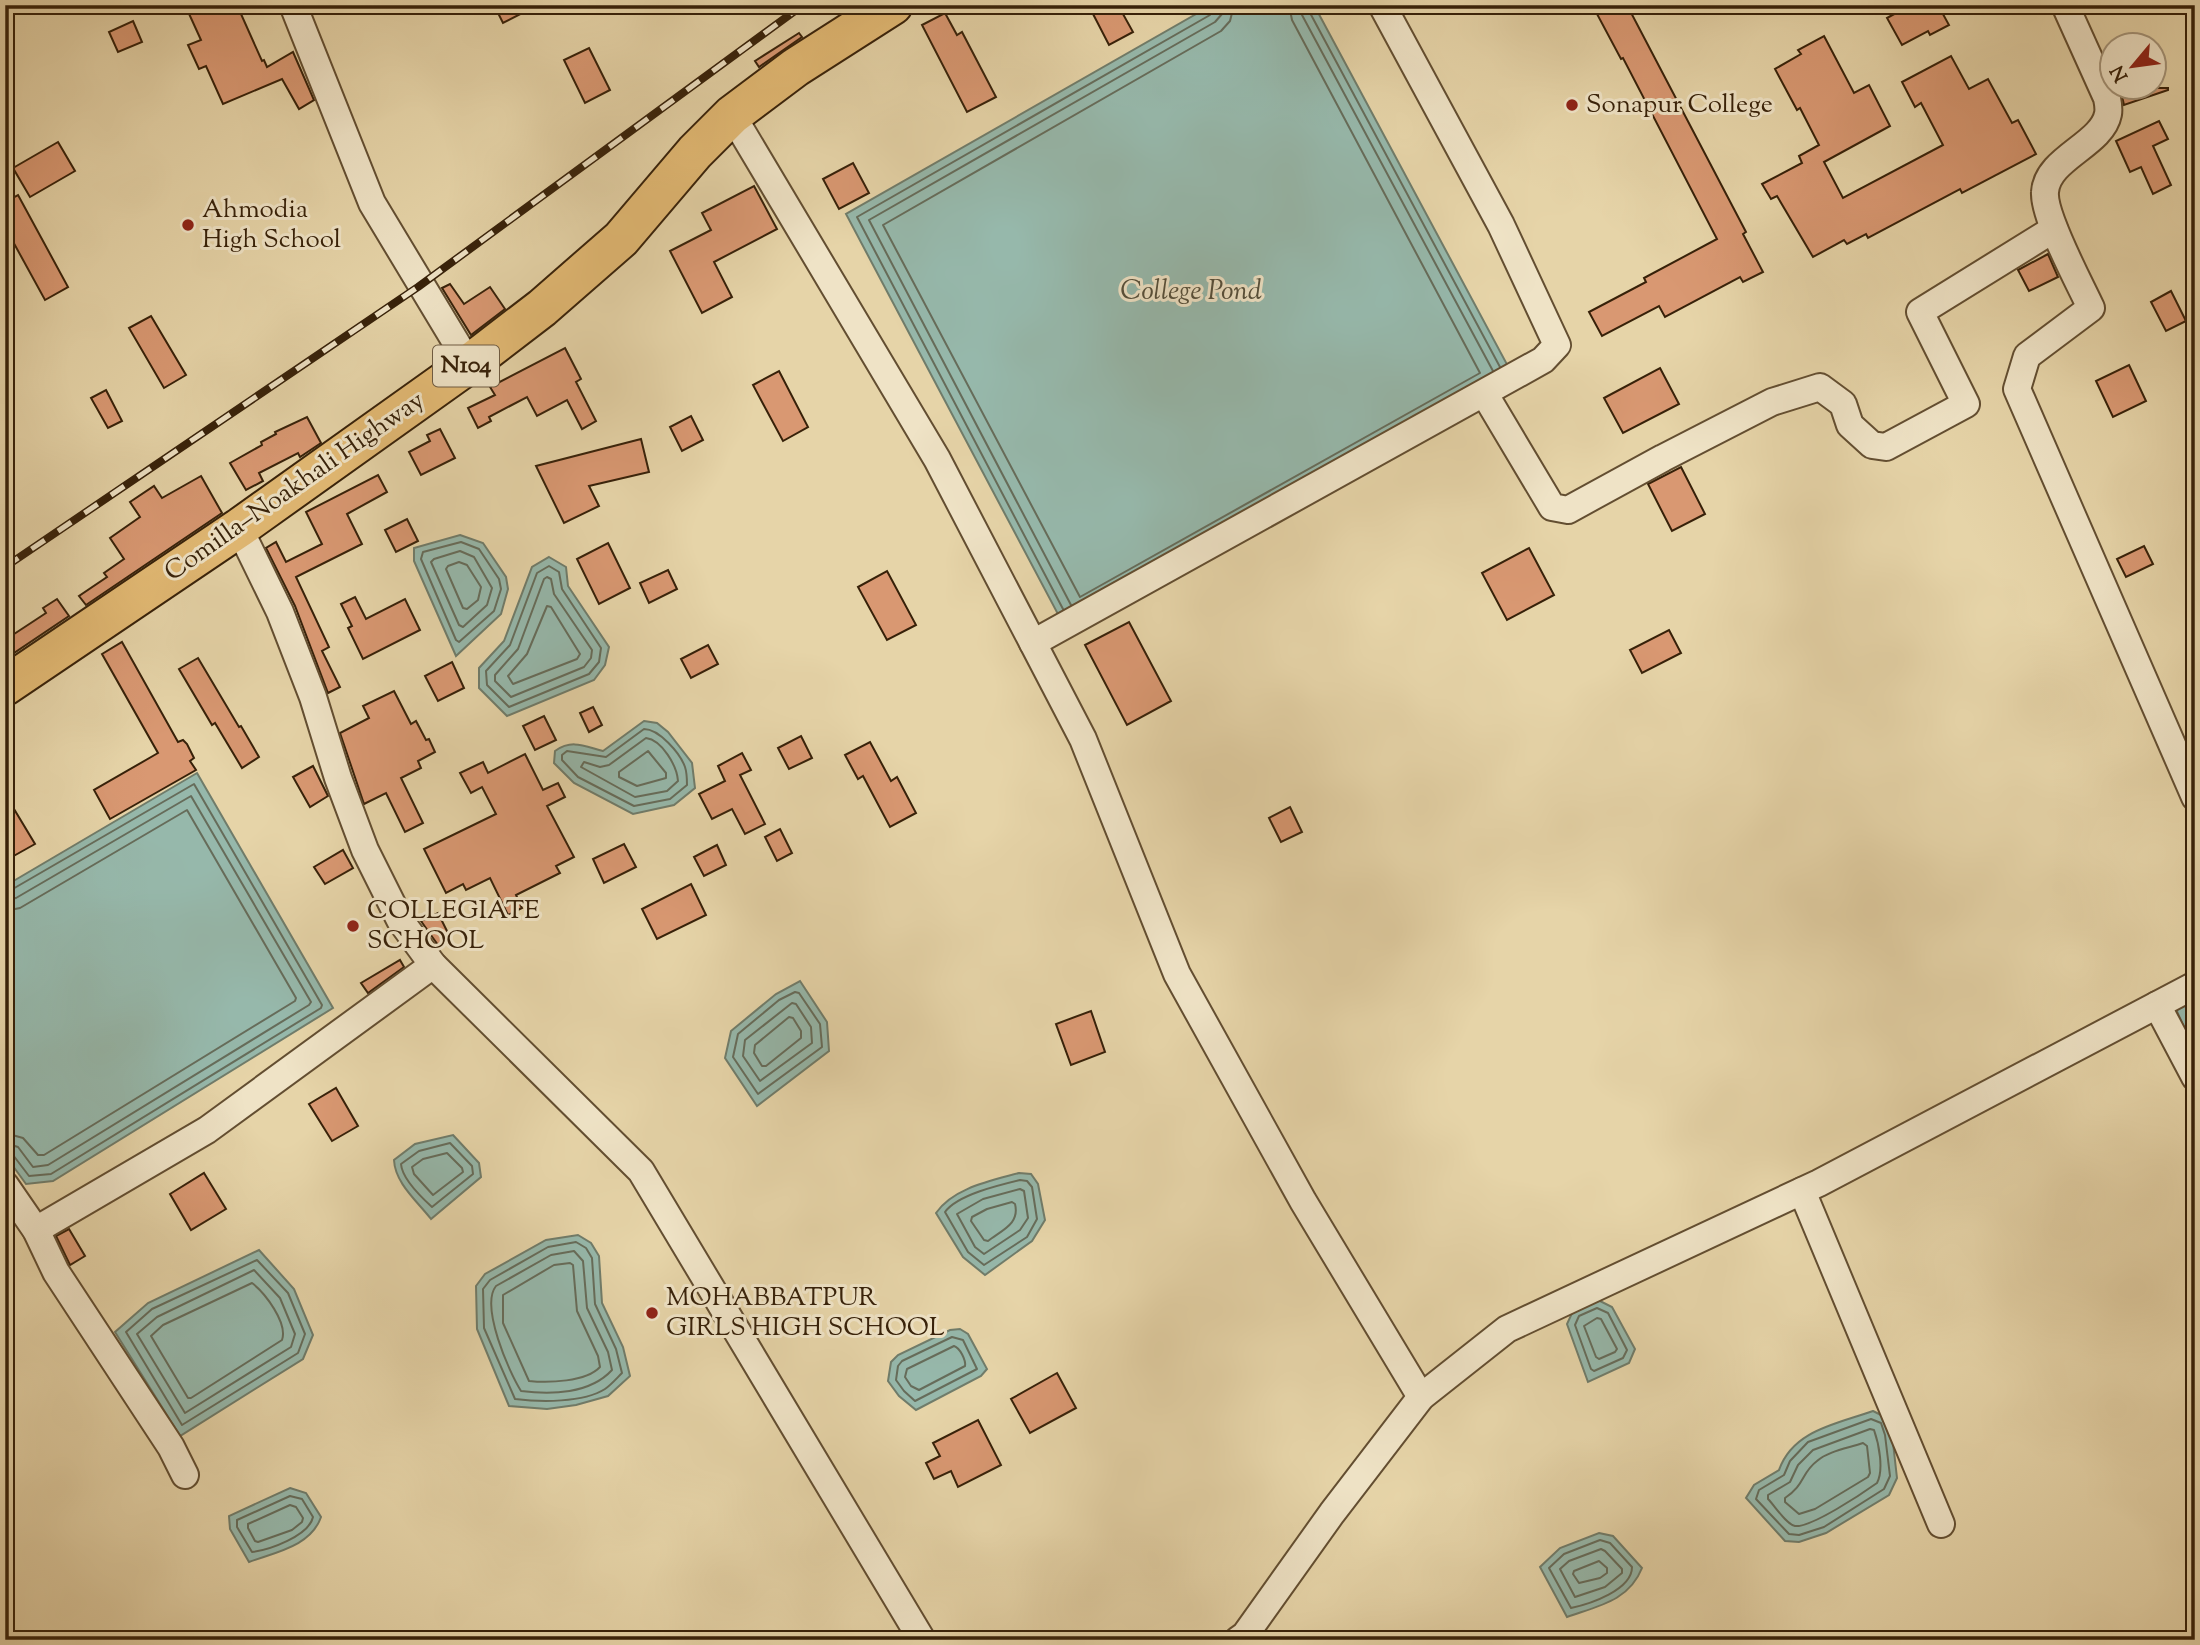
<svg xmlns="http://www.w3.org/2000/svg" width="2200" height="1645" font-family="'Sorts Mill Goudy',serif">
  <rect width="100%" height="100%" fill="#e6d4a8"/>
  <filter id="stains"><feTurbulence type="fractalNoise" baseFrequency=".00286" numOctaves="4"/><feColorMatrix values="0 0 0 0 .2 0 0 0 0 .09 0 0 0 0 .02 0 0 0 .5 -.17"/></filter>
  <radialGradient id="worn" r=".72"><stop offset=".6" stop-color="#630" stop-opacity="0"/><stop offset="1" stop-color="#630" stop-opacity=".3"/></radialGradient>
  <g fill="#96b8ab" stroke="#707c6a" stroke-width="2">
    <polygon points="1212,5 1314,5 1517,383 1069,635 846,214"/>
    <polygon points="460,535 483,543 506,577 508,589 501,614 456,656 414,561 414,548"/>
    <polygon points="549,557 566,567 568,586 609,647 605,665 594,680 507,716 479,688 479,668 504,641 532,567"/>
    <path d="M644,721L657,723L668,732L692,763L695,788L674,805L633,814L574,783L554,763L555,751C572,739 584,746 603,751Z"/>
    <polygon points="197,773 333,1008 53,1181 26,1184 5,1155 5,886"/>
    <polygon points="800,981 827,1022 829,1051 757,1106 725,1058 731,1031 776,994"/>
    <polygon points="2195,993 2195,1053 2176,1009"/>
    <path d="M453,1135L479,1163L481,1177L431,1219C417,1201 395,1183 394,1160L415,1144Z"/>
    <path d="M1019,1173L1031,1174L1038,1184L1045,1220L1032,1241L985,1275L963,1257L936,1213C953,1188 990,1181 1019,1173Z"/>
    <polygon points="578,1235 591,1243 599,1256 602,1303 623,1347 630,1376 608,1396 576,1405 547,1409 509,1406 477,1329 476,1286 485,1274 546,1240"/>
    <polygon points="259,1250 294,1289 313,1335 303,1359 180,1436 115,1332 148,1303"/>
    <polygon points="1598,1300 1612,1307 1635,1349 1629,1363 1588,1382 1567,1324 1573,1311"/>
    <polygon points="960,1329 968,1334 987,1369 981,1376 916,1410 899,1396 888,1381 891,1362 898,1355 950,1330"/>
    <path d="M1873,1411L1887,1418L1892,1434L1897,1478L1889,1495L1826,1533L1799,1542L1785,1541L1746,1498L1754,1485L1779,1470C1793,1430 1837,1424 1873,1411Z"/>
    <path d="M290,1488L306,1493L321,1517C311,1546 276,1552 249,1562L230,1529L229,1516Z"/>
    <path d="M1599,1533L1613,1536L1642,1568C1629,1601 1598,1606 1567,1617L1540,1567L1560,1548Z"/>
  </g>
  <g fill="none" stroke-linecap="round" stroke-linejoin="round">
    <g stroke="#666c5a" stroke-width="2">
      <polyline points="1234,5 1230,21 1221,31 883,225 1080,597 1480,373 1292,20 1289,5"/>
      <polyline points="1300,5 1302,15 1493,371"/>
      <polyline points="1308,5 1309,11 1500,367"/>
      <polygon points="461,542 479,549 499,579 501,589 494,611 459,642 456,640 421,559 423,552"/>
      <polygon points="460,551 474,557 492,588 487,605 463,627 459,625 431,562 434,559"/>
      <polygon points="459,562 467,565 481,587 478,600 467,609 463,608 446,569 448,566"/>
      <polygon points="549,566 559,572 562,589 601,648 599,662 589,674 509,707 487,685 486,671 510,645 537,573"/>
      <polygon points="547,577 551,579 554,594 592,650 591,658 584,667 511,697 495,681 495,675 518,649 544,579"/>
      <polyline points="1071,605 869,220 1215,22 1222,14 1223,5"/>
      <polygon points="547,606 551,607 580,654 577,659 513,684 508,676 527,654"/>
      <polyline points="1063,609 857,217 1210,15 1214,5"/>
      <path d="M644,729C659,729 680,753 685,767C687,773 687,780 687,785L670,799L634,806L578,777L562,760V755L567,751L606,757Z"/>
      <path d="M646,738C662,740 677,766 678,781L667,791L635,797L581,767L584,762L600,767L609,765Z"/>
      <polygon points="648,751 666,773 666,778 637,786 619,777 619,772"/>
      <polyline points="5,891 11,890 194,784 322,1005 321,1008 51,1174 29,1176 13,1155 5,1152"/>
      <polyline points="5,900 16,898 191,796 311,1002 309,1005 48,1165 33,1167 18,1147 5,1143"/>
      <polyline points="5,911 20,908 187,810 296,998 295,1001 44,1155 38,1155 23,1138 5,1133"/>
      <polygon points="795,992 799,993 820,1024 822,1047 758,1094 733,1057 738,1034 779,1000"/>
      <polygon points="792,1003 796,1004 811,1027 812,1043 760,1081 743,1056 745,1040"/>
      <polygon points="789,1017 793,1018 801,1031 801,1038 766,1066 762,1066 754,1053 755,1045"/>
      <path d="M450,1143L472,1166L473,1174L432,1207C421,1197 402,1179 401,1164L419,1151Z"/>
      <polygon points="447,1153 462,1168 463,1172 433,1195 414,1174 412,1167 423,1159"/>
      <path d="M1020,1180L1027,1181L1032,1187L1037,1219L1027,1237L984,1265L968,1252L945,1212C957,1195 999,1185 1020,1180Z"/>
      <polygon points="1020,1189 1024,1191 1028,1218 1020,1230 984,1254 975,1247 957,1214 983,1199"/>
      <path d="M1012,1202L1015,1204C1020,1224 1002,1230 988,1241L984,1240L971,1221L972,1217L987,1209Z"/>
      <path d="M576,1242L586,1248L592,1258L595,1304L616,1349L622,1373C617,1378 611,1385 605,1389C583,1403 540,1402 515,1399L484,1328L483,1289L490,1280L548,1247Z"/>
      <path d="M574,1251L583,1261L587,1308L608,1352L612,1370C590,1394 551,1395 521,1391C509,1372 480,1306 496,1286L551,1255Z"/>
      <polygon points="257,1260 288,1293 305,1334 298,1353 182,1425 126,1332 152,1309"/>
      <path d="M570,1263L573,1265L577,1311L598,1356L600,1367C586,1382 548,1383 529,1381L503,1323V1295L554,1265Z"/>
      <polygon points="254,1270 280,1298 295,1334 291,1347 185,1413 137,1334 157,1317"/>
      <path d="M252,1283C265,1293 288,1323 282,1340L191,1398H188L151,1336L163,1325Z"/>
      <polygon points="1597,1308 1608,1313 1627,1350 1623,1358 1594,1371 1591,1369 1575,1325 1579,1316"/>
      <polygon points="1597,1318 1601,1319 1617,1349 1615,1352 1599,1359 1596,1357 1584,1326"/>
      <polygon points="952,1337 963,1340 977,1369 915,1401 904,1391 896,1380 898,1366 902,1361"/>
      <path d="M954,1346C960,1348 966,1360 965,1366L919,1390L911,1386L905,1377L907,1369Z"/>
      <polygon points="1871,1419 1881,1423 1885,1435 1890,1476 1884,1489 1824,1527 1799,1535 1789,1534 1756,1499 1759,1490 1784,1475 1790,1461 1808,1442"/>
      <path d="M1870,1429L1874,1430C1879,1444 1884,1470 1877,1483C1863,1493 1811,1528 1795,1526C1786,1524 1775,1506 1768,1499V1495L1790,1482L1798,1465L1813,1450Z"/>
      <path d="M1863,1443L1867,1446L1870,1473L1868,1477L1815,1509L1799,1514L1785,1502V1498C1805,1485 1801,1473 1817,1461C1828,1451 1849,1448 1863,1443Z"/>
      <path d="M290,1496L302,1499L313,1517C309,1536 269,1550 252,1552L237,1527V1520Z"/>
      <polygon points="290,1505 296,1507 303,1518 302,1522 292,1530 258,1542 255,1541 248,1528 248,1524"/>
      <path d="M1600,1540L1610,1543L1632,1567C1632,1590 1590,1604 1571,1608L1549,1568L1564,1554Z"/>
      <polygon points="1601,1549 1605,1551 1622,1569 1622,1573 1605,1587 1575,1597 1560,1569 1569,1561"/>
      <polygon points="1599,1561 1607,1568 1607,1573 1600,1578 1579,1583 1573,1574 1574,1571"/>
    </g>
  </g>
  <g fill="#d99872" stroke="#372109" stroke-width="2">
    <polygon points="185,5 237,5 262,61 264,60 267,67 293,52 314,100 299,109 282,79 223,104 206,66 199,69 188,45 201,40"/>
    <polygon points="494,5 538,5 503,23"/>
    <polygon points="1099,5 1118,5 1133,32 1109,45 1091,10"/>
    <polygon points="1614,5 1627,5 1746,232 1743,234 1763,272 1743,282 1740,277 1665,317 1659,306 1602,336 1589,312 1646,282 1644,278 1717,239 1623,58 1621,59 1597,14"/>
    <polygon points="1919,5 1938,5 1949,25 1930,35 1928,31 1902,45 1887,18 1907,7 1909,11"/>
    <polygon points="945,13 957,35 962,32 996,97 967,112 922,25"/>
    <polygon points="133,21 142,42 118,52 109,32"/>
    <polygon points="799,33 802,37 759,67 755,61"/>
    <polygon points="1824,36 1854,93 1869,85 1890,126 1824,162 1843,198 1943,145 1921,103 1915,107 1902,82 1951,56 1969,89 1988,79 2012,123 2018,120 2036,154 1962,193 1960,189 1868,238 1866,234 1847,244 1844,240 1813,257 1777,196 1771,199 1762,184 1802,163 1799,156 1819,145 1800,108 1797,110 1775,69 1801,54 1798,50"/>
    <polygon points="589,48 610,90 585,103 564,60"/>
    <polygon points="2120,88 2168,88 2168,90 2124,105"/>
    <polygon points="2159,121 2168,139 2153,146 2171,185 2153,194 2141,167 2130,172 2116,141"/>
    <polygon points="58,142 75,171 30,197 13,168"/>
    <polygon points="853,163 869,193 839,209 823,179"/>
    <polygon points="754,186 777,229 714,262 732,297 702,313 670,251 711,230 702,213"/>
    <polygon points="18,195 68,287 45,300 5,227 5,202"/>
    <polygon points="2048,254 2058,277 2029,291 2018,270"/>
    <polygon points="450,284 464,304 490,287 505,309 471,335 442,288"/>
    <polygon points="2171,291 2186,321 2166,331 2151,302"/>
    <polygon points="151,316 186,375 164,388 129,328"/>
    <polygon points="565,348 581,379 576,382 596,421 582,429 567,400 537,416 527,397 489,417 491,421 478,428 468,408 495,395 490,387"/>
    <polygon points="2129,365 2146,401 2113,417 2096,381"/>
    <polygon points="1660,368 1679,404 1623,433 1604,398"/>
    <polygon points="779,371 808,427 783,441 753,385"/>
    <polygon points="106,390 122,421 108,428 91,398"/>
    <polygon points="691,416 703,440 682,451 670,427"/>
    <polygon points="307,417 321,443 300,457 298,453 259,473 263,481 246,490 230,463 262,445 261,442 276,434 275,432"/>
    <polygon points="440,429 455,458 421,475 409,452 430,441 427,435"/>
    <polygon points="641,439 649,472 589,486 599,506 564,523 536,466"/>
    <polygon points="1681,467 1705,514 1672,531 1648,484"/>
    <polygon points="378,475 387,492 347,514 362,544 296,577 329,647 322,651 340,687 328,693 295,606 266,548 276,542 286,562 322,544 306,512"/>
    <polygon points="201,476 222,513 86,605 79,596 107,577 104,573 124,559 110,538 140,517 130,502 154,486 162,498"/>
    <polygon points="407,519 418,541 396,552 385,530"/>
    <polygon points="608,543 630,588 599,604 577,559"/>
    <polygon points="2144,546 2153,564 2126,577 2117,559"/>
    <polygon points="1529,548 1554,595 1507,620 1482,573"/>
    <polygon points="668,570 677,589 649,603 640,583"/>
    <polygon points="887,571 916,625 887,640 858,587"/>
    <polygon points="355,597 366,619 405,599 420,630 363,659 348,628 352,626 341,604"/>
    <polygon points="57,599 69,616 5,659 5,640 46,613 43,608"/>
    <polygon points="1129,622 1171,701 1127,725 1085,645"/>
    <polygon points="1669,630 1681,653 1642,673 1630,650"/>
    <polygon points="122,642 178,742 183,740 187,744 194,758 190,761 196,770 110,819 94,790 158,753 102,654"/>
    <polygon points="708,645 718,664 691,678 681,659"/>
    <polygon points="198,658 239,727 241,726 259,757 242,768 215,723 212,725 179,669"/>
    <polygon points="452,662 464,688 438,701 425,676"/>
    <polygon points="394,691 411,724 416,721 426,740 429,739 435,752 418,761 421,768 401,778 423,823 405,832 386,793 364,804 340,733 369,718 363,706"/>
    <polygon points="593,707 602,725 589,732 580,713"/>
    <polygon points="544,716 556,740 535,750 523,726"/>
    <polygon points="801,736 812,758 789,769 778,748"/>
    <polygon points="870,742 891,781 897,777 916,813 890,827 863,776 858,779 845,755"/>
    <polygon points="742,753 751,770 740,775 765,824 745,834 732,809 712,819 699,794 725,781 718,766"/>
    <polygon points="525,754 543,790 558,783 565,797 547,806 574,857 556,866 560,873 516,895 522,908 508,915 490,878 466,890 463,884 446,893 424,849 496,814 482,787 471,793 460,773 483,762 488,773"/>
    <polygon points="313,766 328,796 310,807 293,777"/>
    <polygon points="5,794 35,844 10,858 5,850"/>
    <polygon points="1290,807 1302,832 1281,842 1269,818"/>
    <polygon points="780,829 792,853 777,861 765,837"/>
    <polygon points="624,844 636,867 604,883 593,859"/>
    <polygon points="717,845 726,865 704,876 694,857"/>
    <polygon points="343,850 353,868 325,884 314,867"/>
    <polygon points="691,884 706,915 657,939 642,909"/>
    <polygon points="438,913 451,939 438,945 421,921"/>
    <polygon points="400,960 404,967 368,993 361,983"/>
    <polygon points="1091,1011 1105,1052 1071,1065 1056,1024"/>
    <polygon points="336,1088 358,1126 332,1141 309,1104"/>
    <polygon points="204,1173 226,1209 191,1230 170,1194"/>
    <polygon points="69,1229 85,1256 70,1265 56,1236"/>
    <polygon points="1057,1373 1076,1408 1030,1433 1011,1399"/>
    <polygon points="978,1420 1001,1465 958,1487 951,1471 934,1479 926,1463 940,1456 933,1443"/>
  </g>
  <g fill="none" stroke-linecap="round" stroke-linejoin="round">
    <defs>
      <g id="minor">
        <polyline points="293,5 372,203 469,364"/>
        <path d="M2065,5L2107,98C2108,103 2109,109 2108,114C2102,145 2047,158 2045,192C2043,216 2080,284 2091,308L2027,356L2017,389L2195,797"/>
        <polyline points="732,115 937,459 1083,739 1177,974 1303,1201 1421,1397"/>
        <polyline points="1490,403 1552,507 1568,510 1663,458 1772,402 1820,387 1843,404 1850,425 1872,445 1886,447 1966,404 1920,312 2054,229"/>
        <polyline points="239,528 280,612 313,697 338,778 365,850 400,920 433,965 641,1171 922,1640"/>
        <polyline points="1033,643 1543,360 1557,345 1501,225 1382,5"/>
        <polyline points="2157,1005 2195,1077"/>
        <polyline points="5,1185 36,1230 56,1272 171,1447 185,1475"/>
        <polyline points="1802,1191 1941,1524"/>
        <polyline points="36,1230 207,1130 433,965"/>
        <polyline points="1238,1640 1245,1635 1332,1513 1421,1397 1507,1329 1819,1183 2195,985"/>
      </g>
      <polyline id="highway" points="5,686 239,528 469,364 542,308 621,239 695,152 732,115 796,67 893,5"/>
    </defs>
    <use href="#minor" stroke="#634e31" stroke-width="30"/>
    <use href="#highway" stroke="#372109" stroke-width="42"/>
    <use href="#minor" stroke="#efe3c6" stroke-width="26"/>
    <use href="#highway" stroke="#e3ba74" stroke-width="38"/>
    <defs>
      <polyline id="rail" points="5,567 418,287 803,5"/>
    </defs>
    <use href="#rail" stroke="#372109" stroke-width="8"/>
    <use href="#rail" stroke="#efe3c6" stroke-width="5" stroke-dasharray="16" stroke-linecap="butt"/>
  </g>
  <g fill="#8f2418" stroke="#efe3c6" stroke-width="2.5">
    <circle cx="1572" cy="105" r="7"/>
    <circle cx="188" cy="225" r="7"/>
    <circle cx="353" cy="926" r="7"/>
    <circle cx="652" cy="1313" r="7"/>
  </g>
  <g text-anchor="middle" dominant-baseline="central" stroke-width="6" stroke-linejoin="round" paint-order="stroke">
    <rect fill="#efe3c6" stroke="#6e5b42" stroke-width="2" x="433" y="345.5" width="66" height="41" rx="5"/>
    <g font-size="24" font-weight="bold" fill="#372109">
      <text x="466" y="366">N104</text>
    </g>
    <g font-size="26" fill="#372109" stroke="#efe3c6" text-anchor="start">
      <text x="1586" y="105">Sonapur College</text>
      <text x="202" y="210">Ahmodia<tspan x="202" dy="30">High School</tspan></text>
      <text x="367" y="911">COLLEGIATE<tspan x="367" dy="30">SCHOOL</tspan></text>
      <text x="666" y="1298">MOHABBATPUR<tspan x="666" dy="30">GIRLS HIGH SCHOOL</tspan></text>
    </g>
    <g font-size="26" fill="#372109" stroke="#efe3c6">
      <text transform="translate(295 487) rotate(-35)">Comilla–Noakhali Highway</text>
    </g>
    <g font-size="28" font-style="italic" fill="#544e3a" stroke="#efe3c6">
      <text x="1191" y="292">College Pond</text>
    </g>
  </g>
  <rect width="2200" height="1645" fill="none" stroke="#e6d4a8" stroke-width="28"/>
  <rect x="7" y="7" width="2186" height="1631" fill="none" stroke="#372109" stroke-width="3.5"/>
  <rect x="14" y="14" width="2172" height="1617" fill="none" stroke="#372109" stroke-width="2"/>
  <g transform="translate(2133 66) rotate(241)"><circle r="33" fill="#efe3c6" stroke="#a5957a" stroke-width="2"/>
  <path d="M0-5L12 26L0 18L-12 26Z" fill="#8f2418"/>
  <text y="-10" font-size="19" font-weight="bold" text-anchor="middle" fill="#372109">N</text>
  </g>
  <rect width="100%" height="100%" filter="url(#stains)"/>
  <rect width="100%" height="100%" fill="url(#worn)"/>
</svg>
